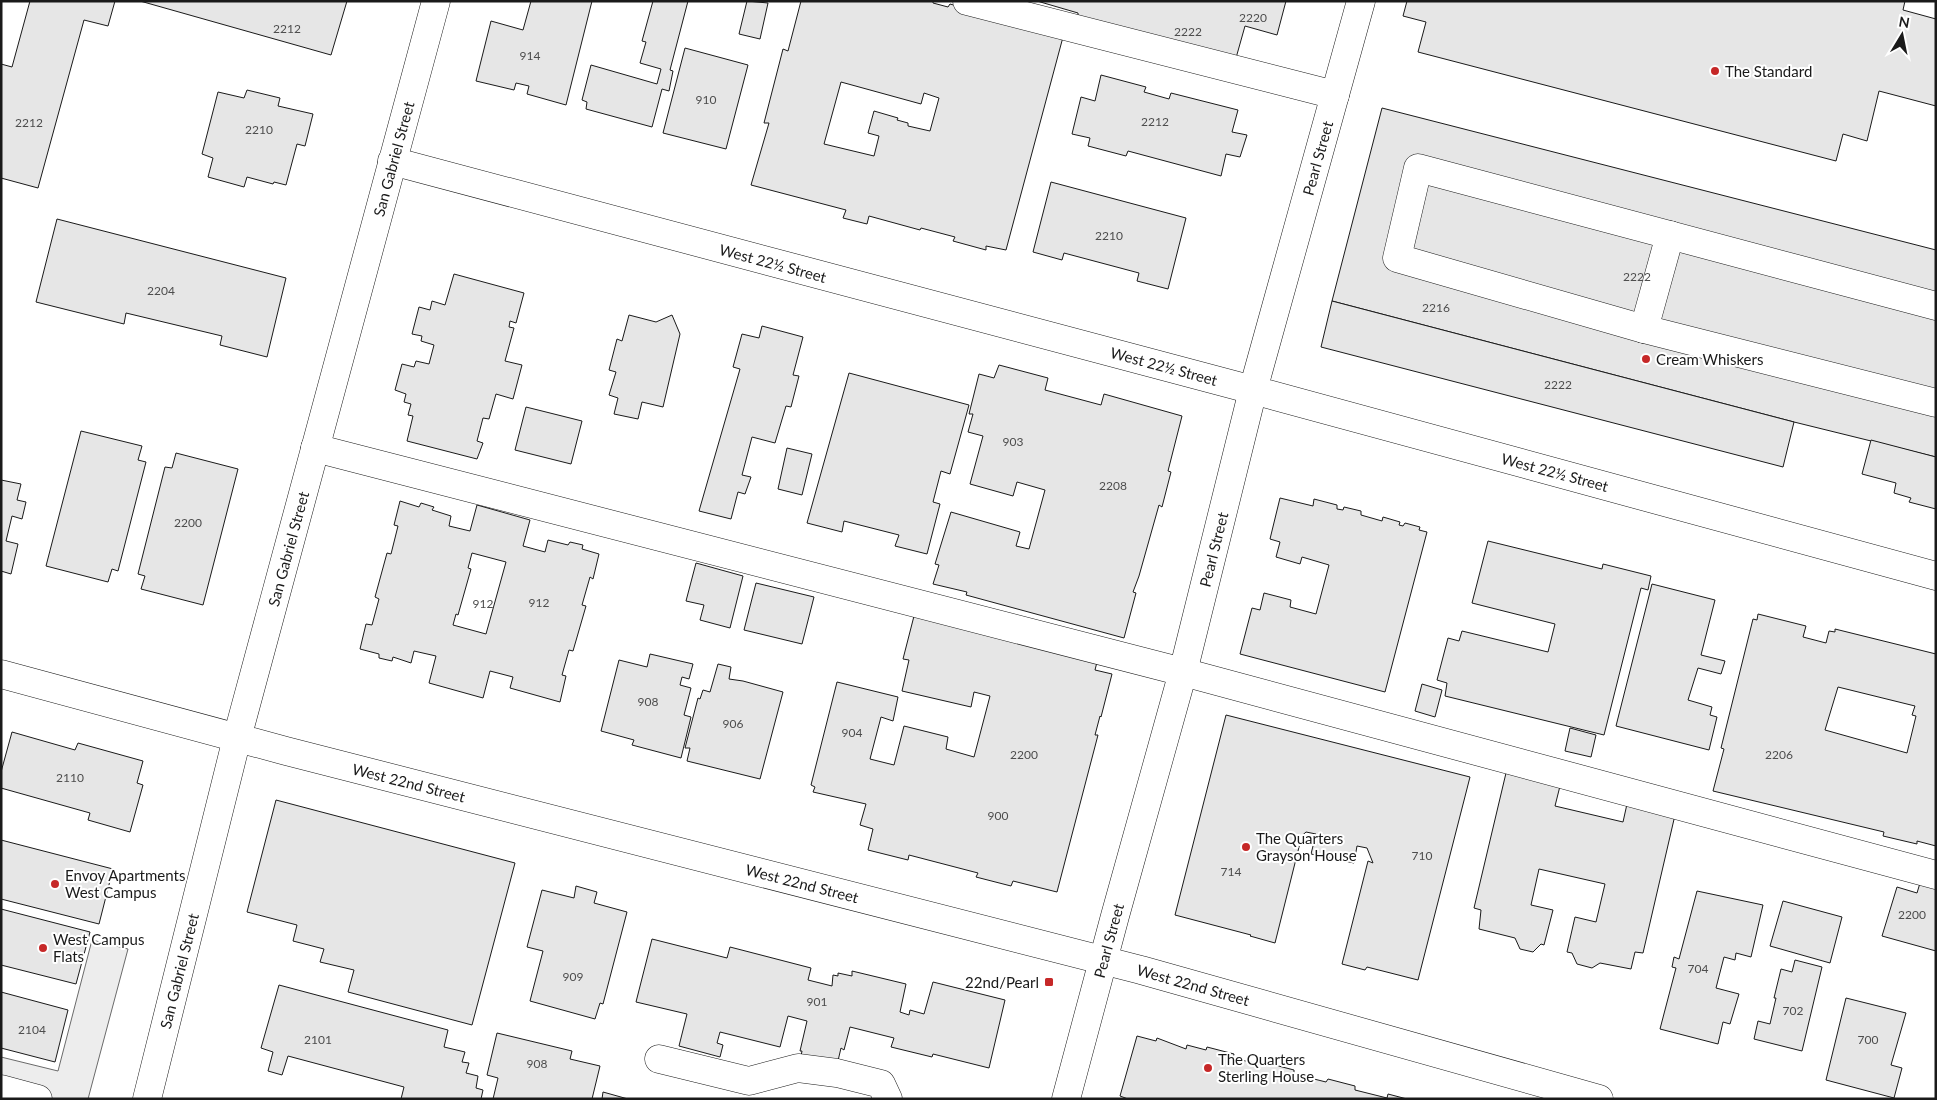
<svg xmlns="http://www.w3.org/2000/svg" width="1937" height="1100" font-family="Lato,sans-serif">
  <rect width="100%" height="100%" fill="#fff"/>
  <polygon fill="#ededed" stroke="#6a6a6a" points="92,940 128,949 88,1099 1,1099 1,1057 58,1071"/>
  <g fill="#e6e6e6" stroke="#1a1a1a" fill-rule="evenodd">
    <polygon points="30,1 115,1 108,26 84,20 38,188 1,178 1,64 12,67"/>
    <polygon points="140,1 347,1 331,55"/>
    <polygon points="531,1 592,1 566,105 527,94 529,86 516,83 514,90 476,81 491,21 523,30"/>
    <polygon points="653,1 688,1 670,70 673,71 669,91 662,89 652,127 586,109 587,102 582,100 591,65 657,84 661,69 640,63 646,42 642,41"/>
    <polygon points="747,1 768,3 760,39 739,34"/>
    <path d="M801,1H933V3L948,7L950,4L971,10L1063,37L1006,250L986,246V250L953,241L955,237L921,228L920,230L869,216L867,224L843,218L846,210L751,185L769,123H764L783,49L788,51ZM841,82L921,104L924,93L939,98L930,131L908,126V123L897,120L898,118L874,111L868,133L879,136L874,156L824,144Z"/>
    <polygon points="1037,1 1286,1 1277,35 1245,26 1236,58 1078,16 1078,13"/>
    <polygon points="1407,1 1905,1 1903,10 1936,19 1936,106 1879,91 1867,141 1843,134 1836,161 1418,52 1426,22 1403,16"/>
    <polygon points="685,48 748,65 726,149 663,133"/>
    <polygon points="1101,75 1146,87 1144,92 1169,99 1171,93 1238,110 1232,132 1247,135 1240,157 1226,154 1221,176 1128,151 1126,156 1088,146 1090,138 1072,134 1081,97 1095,101"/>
    <polygon points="247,90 280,98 278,106 313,114 305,146 297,144 286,185 274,182 273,184 247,177 244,187 208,177 213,158 202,154 218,92 244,98"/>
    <polygon points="1382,108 1936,250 1936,457 1794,422 1332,301"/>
    <polygon points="1051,182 1186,218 1168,289 1137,281 1139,273 1064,253 1062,260 1033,252"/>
    <polygon points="57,219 286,278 267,357 220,345 222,336 126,313 124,324 36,302"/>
    <polygon points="454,274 524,293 516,323 510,321 509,327 514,328 505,361 522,365 513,399 496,394 489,419 483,418 477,441 483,443 477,459 407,441 413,416 408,415 411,404 404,402 406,394 395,390 402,364 414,367 416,361 429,364 434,345 421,341 422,336 412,334 419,307 430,310 432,301 445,305"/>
    <polygon points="1332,301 1794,422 1783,467 1321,347"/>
    <polygon points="629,315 656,322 672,315 680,334 663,407 642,402 638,419 614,414 618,398 609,395 616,372 609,370 617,339 622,341"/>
    <polygon points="762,326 803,337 793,375 799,376 791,407 786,406 775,443 752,437 742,475 751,477 745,494 738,492 731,519 699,511 740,369 733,367 742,334 759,338"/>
    <polygon points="999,365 1048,378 1045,390 1101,405 1104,394 1182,416 1168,471 1171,472 1162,507 1159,505 1139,576 1133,592 1136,593 1124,638 966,595 967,592 933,584 939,565 935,564 951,512 1020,532 1016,546 1029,549 1045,490 1017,482 1013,496 970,484 983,436 968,432 973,414 969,414 979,374 994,378"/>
    <polygon points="849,373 969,405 950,474 941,471 933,502 940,504 927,554 895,546 899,535 844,521 842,532 807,523"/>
    <polygon points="526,407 582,421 571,464 515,450"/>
    <polygon points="81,431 142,446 138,460 146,462 118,571 112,569 108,582 46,566"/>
    <polygon points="1871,440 1936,457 1936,509 1909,502 1911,498 1894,493 1896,483 1862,474"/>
    <polygon points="787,448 812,454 802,495 778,489"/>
    <polygon points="176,453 238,469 203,605 141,589 145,576 138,574 165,467 172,468"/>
    <polygon points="1,480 21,484 17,500 26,502 22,519 12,516 6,541 18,544 11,574 1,571"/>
    <polygon points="1280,498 1313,506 1314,499 1337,505 1337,509 1343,510 1344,507 1361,511 1361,515 1382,521 1383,517 1400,522 1399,525 1403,526 1405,523 1420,527 1419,530 1427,532 1385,692 1240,654 1252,608 1260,610 1264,593 1291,600 1290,607 1316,614 1329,565 1302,557 1300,564 1276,557 1280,542 1270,539"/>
    <path d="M400,501L419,507L421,503L434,507L432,510L451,516L449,526L470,531L477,505L530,520L523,546L545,552L548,540L568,545L570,542L583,545L582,549L599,554L593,579L590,577L582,605L586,606L573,651L569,650L562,675L566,676L560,702L510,688L513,677L490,671L483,698L429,683L436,656L414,651L411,663L393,657L392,661L379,658V654L360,649L366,624L372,625L379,599L375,597L387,553L391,554L398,526L394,525ZM472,553L506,562L486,634L453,625L456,614L458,615L471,569L468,568Z"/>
    <polygon points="1488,541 1602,569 1603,564 1651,576 1648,590 1641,588 1604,735 1445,696 1447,683 1437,680 1448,638 1459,641 1462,631 1548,652 1555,624 1472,603"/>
    <polygon points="696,563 743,576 730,628 700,620 704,605 686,601"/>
    <polygon points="756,583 814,597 802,644 744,630"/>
    <polygon points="1652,584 1715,600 1701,655 1725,661 1721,674 1698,668 1688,700 1712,707 1710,715 1717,717 1709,750 1616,726"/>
    <path d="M1758,614L1806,626L1803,637L1826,643L1829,631L1835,632V629L1936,654V846L1917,841V844L1883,836L1884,832L1713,791L1724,749L1721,748L1753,619L1757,620ZM1838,687L1915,706L1912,715L1916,716L1907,753L1825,730Z"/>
    <polygon points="914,616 1097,662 1095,670 1112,674 1101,717 1100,716 1095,735 1098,735 1057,892 1013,881 1011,886 976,877 978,873 909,855 908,860 868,850 873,829 860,825 866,804 813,792 815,787 811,785 837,682 898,697 893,721 881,717 870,759 894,765 904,726 948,737 946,749 974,757 990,696 974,692 971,707 902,691 909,660 903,659"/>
    <polygon points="650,654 693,664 689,679 682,677 680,685 691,688 684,715 691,717 681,758 632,745 634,740 601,731 619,660 647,667"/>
    <polygon points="718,664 731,667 729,679 743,681 783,692 760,779 687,761 690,748 685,748 698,698 700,699 703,690 710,692"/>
    <polygon points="1422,684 1442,690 1435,717 1415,711"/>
    <polygon points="1226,715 1470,777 1418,980 1367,967 1365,970 1342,964 1368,861 1373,863 1367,848 1357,846 1354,863 1311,854 1316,834 1306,832 1296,841 1300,843 1275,943 1250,936 1251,935 1175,915"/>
    <polygon points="1570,728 1596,735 1591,757 1565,751"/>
    <polygon points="12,732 75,750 78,743 143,761 137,783 143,785 130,832 88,820 90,813 1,788 1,772"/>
    <polygon points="1506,773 1560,786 1555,806 1623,822 1627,804 1675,815 1643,953 1635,952 1631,969 1600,963 1592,968 1577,964 1572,953 1567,952 1575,917 1596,922 1605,884 1539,869 1531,905 1553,910 1544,945 1541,944 1533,952 1520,949 1515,938 1479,929 1481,910 1474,908"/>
    <polygon points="276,800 515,863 472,1025 348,992 354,970 320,962 324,949 293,941 297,925 247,912"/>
    <polygon points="1,840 113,869 99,924 1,899"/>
    <polygon points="1920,883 1936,888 1936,951 1882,936 1897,887 1917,893"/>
    <polygon points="576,886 597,892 594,903 627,912 603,1004 600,1003 595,1019 530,1001 543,951 527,947 542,890 574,898"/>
    <polygon points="1697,891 1763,905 1751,957 1736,953 1735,960 1724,957 1716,988 1739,994 1730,1024 1723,1022 1718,1044 1660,1029 1676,968 1672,967 1674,957 1679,959"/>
    <polygon points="1783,901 1842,917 1830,963 1770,946"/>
    <polygon points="1,909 90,932 76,984 1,965"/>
    <polygon points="652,939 727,958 730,947 811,968 808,980 832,986 833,975 838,976 838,973 852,976 852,971 906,984 900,1012 909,1015 910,1010 924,1014 933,982 1005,1000 989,1068 933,1054 932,1057 891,1047 894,1038 850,1027 844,1050 841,1048 837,1065 801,1056 802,1051 800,1051 807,1021 788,1016 780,1047 720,1032 717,1043 723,1045 720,1057 679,1046 687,1014 636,1002"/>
    <polygon points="1795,960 1822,967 1802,1051 1754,1039 1758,1021 1770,1024 1776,998 1774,998 1781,969 1792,972"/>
    <polygon points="279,985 448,1030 444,1047 465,1052 462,1062 469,1063 466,1073 478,1076 476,1088 483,1090 481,1099 401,1099 404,1087 288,1056 282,1075 268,1071 273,1052 261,1048"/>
    <polygon points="1,992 68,1010 55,1062 1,1048"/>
    <polygon points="1846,998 1906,1013 1891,1065 1902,1068 1894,1098 1826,1080"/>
    <polygon points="497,1033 572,1051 570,1059 600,1066 592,1099 493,1099 498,1078 487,1075"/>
    <polygon points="1137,1036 1156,1041 1157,1038 1186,1049 1187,1045 1206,1050 1207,1047 1234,1054 1233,1058 1267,1066 1267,1063 1294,1070 1294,1074 1326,1082 1328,1079 1355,1086 1355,1090 1387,1098 1388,1094 1407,1099 1128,1099 1120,1096"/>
    <polygon points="603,1092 628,1099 602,1099"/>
  </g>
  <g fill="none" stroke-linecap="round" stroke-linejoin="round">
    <defs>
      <g id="minor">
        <polyline points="967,1 1335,95"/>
        <polyline points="392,161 1253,390 1936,576"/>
        <polyline points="1936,306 1418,168 1397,258 1644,329 1936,403"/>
        <polyline points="1644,329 1670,235"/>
        <polyline points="315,448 1183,672 1936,875"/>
        <path id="s1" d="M1,674L286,751L1141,970L1599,1099"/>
        <polyline points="659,1059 749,1081 798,1068 837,1073 881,1084 888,1099"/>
        <polyline points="1,1089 38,1099"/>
        <path id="s2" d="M147,1099L237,738L436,1"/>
        <path id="s3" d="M1066,1099L1115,916L1183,672L1253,390L1361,1"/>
      </g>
    </defs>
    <use href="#minor" stroke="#1a1a1a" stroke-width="29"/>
    <use href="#minor" stroke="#fff" stroke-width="28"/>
  </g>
  <g fill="#c62828" stroke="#fff" stroke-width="2">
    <circle cx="1715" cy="71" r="5"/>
    <circle cx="1646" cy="359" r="5"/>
    <circle cx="1246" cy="847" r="5"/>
    <circle cx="55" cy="884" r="5"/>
    <circle cx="43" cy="948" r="5"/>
    <rect x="1044" y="977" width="10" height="10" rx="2.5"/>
    <circle cx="1208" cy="1068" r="5"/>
  </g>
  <g text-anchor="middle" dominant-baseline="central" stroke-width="4" stroke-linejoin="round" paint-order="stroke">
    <g font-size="12" fill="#4d4d4d">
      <text x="1253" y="17">2220</text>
      <text x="287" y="28">2212</text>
      <text x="1188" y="31">2222</text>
      <text x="530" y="55">914</text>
      <text x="706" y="99">910</text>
      <text x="1155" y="121">2212</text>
      <text x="29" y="122">2212</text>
      <text x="259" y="129">2210</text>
      <text x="1109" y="235">2210</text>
      <text x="1637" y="276">2222</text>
      <text x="161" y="290">2204</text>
      <text x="1436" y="307">2216</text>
      <text x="1558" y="384">2222</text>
      <text x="1013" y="441">903</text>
      <text x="1113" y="485">2208</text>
      <text x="188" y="522">2200</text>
      <text x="539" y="602">912</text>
      <text x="483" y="603">912</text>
      <text x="648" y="701">908</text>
      <text x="733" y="723">906</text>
      <text x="852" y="732">904</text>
      <text x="1024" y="754">2200</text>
      <text x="1779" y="754">2206</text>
      <text x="70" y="777">2110</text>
      <text x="998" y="815">900</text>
      <text x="1422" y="855">710</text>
      <text x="1231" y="871">714</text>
      <text x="1912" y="914">2200</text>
      <text x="1698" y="968">704</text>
      <text x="573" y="976">909</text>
      <text x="817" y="1001">901</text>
      <text x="1793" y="1010">702</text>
      <text x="32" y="1029">2104</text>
      <text x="318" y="1039">2101</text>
      <text x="1868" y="1039">700</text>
      <text x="537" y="1063">908</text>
    </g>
    <g font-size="15" fill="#1a1a1a" stroke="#fff" text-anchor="start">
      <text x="1725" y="71">The Standard</text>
      <text x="1656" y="359">Cream Whiskers</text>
      <text x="1256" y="838">The Quarters<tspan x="1256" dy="17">Grayson House</tspan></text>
      <text x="65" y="875">Envoy Apartments<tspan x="65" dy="17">West Campus</tspan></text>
      <text x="53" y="939">West Campus<tspan x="53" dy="17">Flats</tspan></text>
      <text x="1039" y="982" text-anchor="end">22nd/Pearl</text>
      <text x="1218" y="1059">The Quarters<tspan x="1218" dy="17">Sterling House</tspan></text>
    </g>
    <g font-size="15" fill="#1a1a1a" stroke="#fff">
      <text stroke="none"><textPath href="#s2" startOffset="972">San Gabriel Street</textPath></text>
      <text stroke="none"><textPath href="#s3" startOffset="974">Pearl Street</textPath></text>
      <text transform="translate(773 263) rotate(15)">West 22½ Street</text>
      <text transform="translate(1164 366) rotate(15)">West 22½ Street</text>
      <text transform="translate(1555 472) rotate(15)">West 22½ Street</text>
      <text stroke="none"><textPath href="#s2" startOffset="568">San Gabriel Street</textPath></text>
      <text stroke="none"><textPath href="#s3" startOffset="569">Pearl Street</textPath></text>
      <text stroke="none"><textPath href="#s1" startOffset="422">West 22nd Street</textPath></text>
      <text stroke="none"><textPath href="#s1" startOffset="828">West 22nd Street</textPath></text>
      <text stroke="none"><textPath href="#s3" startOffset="164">Pearl Street</textPath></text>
      <text stroke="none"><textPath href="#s2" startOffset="132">San Gabriel Street</textPath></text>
      <text stroke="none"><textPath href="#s1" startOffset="1232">West 22nd Street</textPath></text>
    </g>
  </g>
  <rect width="1937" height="1100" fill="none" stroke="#1a1a1a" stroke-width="5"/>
  <g transform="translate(1902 35) rotate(10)" stroke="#ffffff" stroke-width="4" paint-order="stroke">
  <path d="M0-4L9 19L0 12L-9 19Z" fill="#1a1a1a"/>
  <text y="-8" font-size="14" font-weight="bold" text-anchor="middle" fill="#1a1a1a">N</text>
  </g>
</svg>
